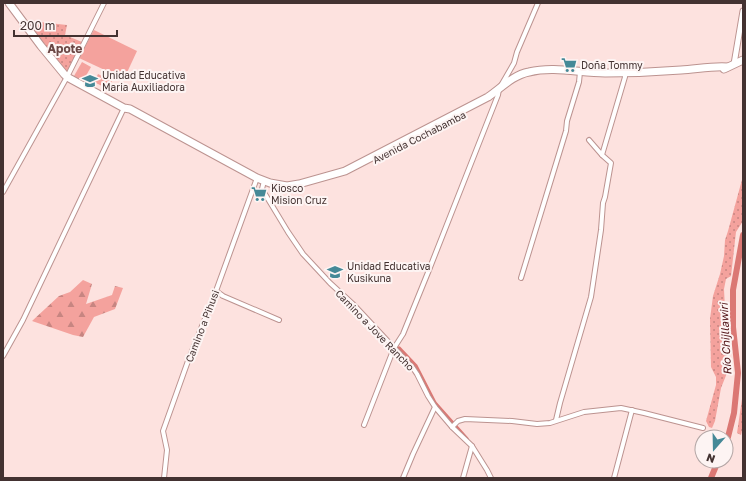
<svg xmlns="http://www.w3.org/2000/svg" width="746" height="481" font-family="'Golos Text',sans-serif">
  <defs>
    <pattern id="grass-dots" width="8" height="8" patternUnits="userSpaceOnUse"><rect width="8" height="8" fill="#f4a29d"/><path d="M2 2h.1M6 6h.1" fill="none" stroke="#c78581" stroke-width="1.8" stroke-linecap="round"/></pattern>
    <pattern id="forest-firs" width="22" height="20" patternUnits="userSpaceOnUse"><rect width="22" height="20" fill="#f4a29d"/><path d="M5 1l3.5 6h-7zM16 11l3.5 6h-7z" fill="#c78581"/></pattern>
  </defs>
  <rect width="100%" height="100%" fill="#fde2df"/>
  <g fill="url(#grass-dots)">
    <polygon points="40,22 67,25 65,35 82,42 66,74 34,33"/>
    <polygon points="743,176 743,221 736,232 731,276 726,279 724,289 727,349 727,373 721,388 715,421 712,428 709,427 706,421 716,385 716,377 711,367 710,319 713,296 720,274 724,256 725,240 728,231"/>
    <polygon points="743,303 743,426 741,435 737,433 743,392 742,308"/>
  </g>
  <polygon fill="url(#forest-firs)" points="83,280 92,284 86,304 112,295 115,286 123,288 115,309 94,317 83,337 73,335 32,321 59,296 70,292"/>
  <g fill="#f4a29d">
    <polygon points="94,30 137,51 124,79 79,58"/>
    <polygon points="82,62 91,67 83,81 74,76"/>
    <polygon points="98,74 112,81 108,89 94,82"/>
  </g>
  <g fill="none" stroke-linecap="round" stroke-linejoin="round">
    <polyline stroke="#db7874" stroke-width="3.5" points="399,348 416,366 435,403 467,439"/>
    <g stroke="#db7874" stroke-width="6">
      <polyline points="726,442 728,437 734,413 738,373 733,327 733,290 743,235"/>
      <polyline points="711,478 718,461"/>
    </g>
    <defs>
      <g id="minor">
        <polyline points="589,140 602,155"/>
        <polyline points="264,181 262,189 288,232 303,254 330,283 355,306 413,368 417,374 428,396 435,407 452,427 472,446 487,470 491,478"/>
        <polyline points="3,192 67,77 104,3"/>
        <polyline points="521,278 566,131 567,121 579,82 580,72"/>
        <polyline points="216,291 223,296 279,320"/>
        <polyline points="3,356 23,320 124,108"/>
        <polyline points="556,420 560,403 591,297 601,230 603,203 605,197 611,163 602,155 625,77 625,73"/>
        <polyline points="364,425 394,348 403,334 429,270 498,95 499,89 514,63 517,52 538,3"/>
        <polyline points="452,427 458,421 465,419 512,421 537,424 550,423 584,412 621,408 644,413 703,428"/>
        <polyline points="164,478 167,450 163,431 188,361 216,291 257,178"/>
        <polyline points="403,478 413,454 435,407"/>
        <polyline points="463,478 472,446"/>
        <polyline points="614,478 632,410"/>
      </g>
      <polyline id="tertiary" points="734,64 743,11"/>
      <g id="primary">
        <path d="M9,3L41,46L64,74L67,77L124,108L130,109L257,178L270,183L287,186L299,184L338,173L345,171L488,97C501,88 513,75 529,72C554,66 580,73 605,73C630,73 656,72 681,70C697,69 712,66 727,67"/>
        <polyline points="724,69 743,60"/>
      </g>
    </defs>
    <use href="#minor" stroke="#bc9390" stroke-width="6"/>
    <use href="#tertiary" stroke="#bc9390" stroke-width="7"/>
    <use href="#primary" stroke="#bc9390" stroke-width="9"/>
    <use href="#minor" stroke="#fff" stroke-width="4"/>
    <use href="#tertiary" stroke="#fff" stroke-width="5"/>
    <use href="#primary" stroke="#fff" stroke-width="7"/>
  </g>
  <defs>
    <symbol id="supermarket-bare" viewBox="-9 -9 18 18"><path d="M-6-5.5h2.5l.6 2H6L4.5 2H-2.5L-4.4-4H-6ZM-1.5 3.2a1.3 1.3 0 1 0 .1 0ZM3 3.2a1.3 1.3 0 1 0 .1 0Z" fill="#458997" stroke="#fdf4f3" stroke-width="2.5" paint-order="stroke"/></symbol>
    <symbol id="school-bare" viewBox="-9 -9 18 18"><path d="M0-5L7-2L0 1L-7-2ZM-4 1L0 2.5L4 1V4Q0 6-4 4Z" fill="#458997" stroke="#fdf4f3" stroke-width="2.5" paint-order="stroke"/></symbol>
  </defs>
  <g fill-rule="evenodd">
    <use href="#supermarket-bare" x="558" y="54" width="22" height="22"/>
    <use href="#school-bare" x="79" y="70" width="22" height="22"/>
    <use href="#supermarket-bare" x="248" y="183" width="22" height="22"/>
    <use href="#school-bare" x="324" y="261" width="22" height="22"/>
  </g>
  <g text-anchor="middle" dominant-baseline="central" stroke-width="4" stroke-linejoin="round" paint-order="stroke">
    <g font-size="10" fill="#433231" stroke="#fdf4f3" text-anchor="start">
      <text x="581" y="65">Doña Tommy</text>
      <text x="102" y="75">Unidad Educativa<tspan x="102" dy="12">Maria Auxiliadora</tspan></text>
      <text x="271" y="188">Kiosco<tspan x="271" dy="12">Mision Cruz</tspan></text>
      <text x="347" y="266">Unidad Educativa<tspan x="347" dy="12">Kusikuna</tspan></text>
    </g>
    <g font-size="10" fill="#433231" stroke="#fdf4f3">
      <text transform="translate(419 137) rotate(-27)">Avenida Cochabamba</text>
      <text transform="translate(202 326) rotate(-69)">Camino a Pihusi</text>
      <text transform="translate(375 330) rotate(46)">Camino a Jove Rancho</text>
    </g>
    <g font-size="11" font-style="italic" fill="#4f1013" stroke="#fdf4f3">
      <text transform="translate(725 339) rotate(-93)">Río Chijllawiri</text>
    </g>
    <g font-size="12" font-weight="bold" fill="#6b4745" stroke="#fdf4f3">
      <text x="65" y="48">Apote</text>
    </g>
  </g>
  <rect width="746" height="481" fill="none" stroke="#433231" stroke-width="8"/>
  <g transform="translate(714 449) rotate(200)"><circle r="19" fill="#fdf4f3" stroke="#b3a6a5"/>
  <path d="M0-3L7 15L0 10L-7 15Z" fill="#458997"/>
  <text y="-6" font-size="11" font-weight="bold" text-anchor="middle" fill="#433231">N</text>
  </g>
  <path d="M14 30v6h103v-6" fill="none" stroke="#433231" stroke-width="2"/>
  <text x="20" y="30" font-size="12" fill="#433231" stroke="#fdf4f3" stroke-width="3" paint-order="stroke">200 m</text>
</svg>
